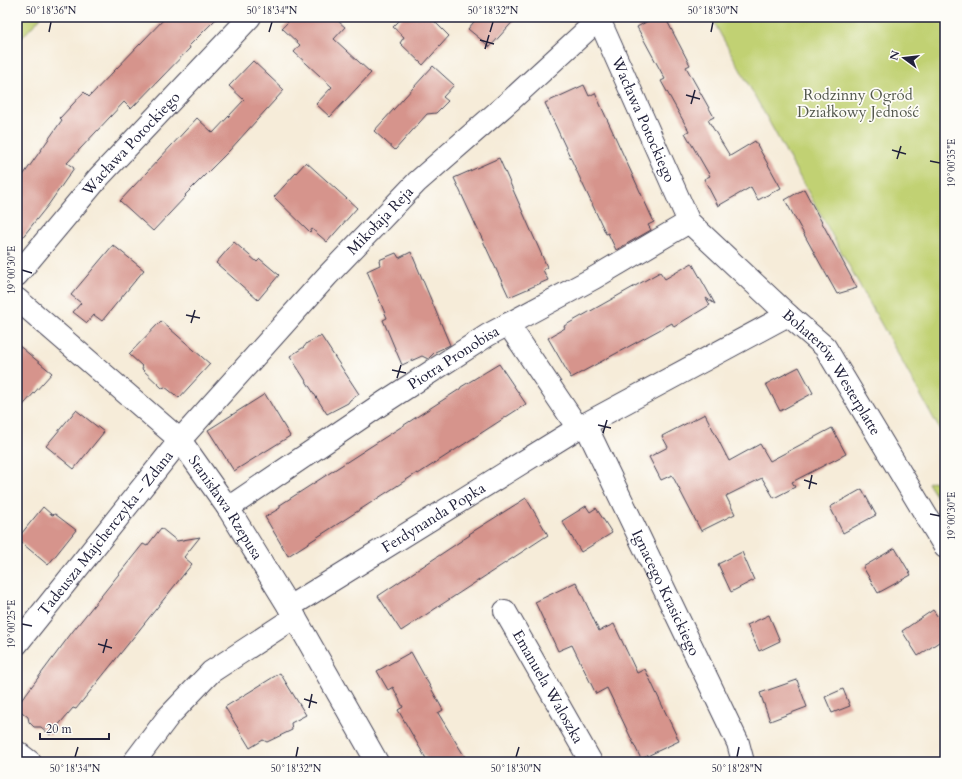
<svg xmlns="http://www.w3.org/2000/svg" width="962" height="779" font-family="Cardo,serif">
  <rect width="100%" height="100%" fill="#fdfcf7"/>
  <filter id="ink" filterUnits="userSpaceOnUse"><feTurbulence type="fractalNoise" baseFrequency=".025" numOctaves="2"/><feDisplacementMap in="SourceGraphic" scale="8" xChannelSelector="R" yChannelSelector="G"/><feConvolveMatrix kernelMatrix="1 2 1 2 8 2 1 2 1" color-interpolation-filters="sRGB"/></filter>
  <filter id="wash" filterUnits="userSpaceOnUse"><feTurbulence type="fractalNoise" baseFrequency=".012" numOctaves="4" result="noise"/><feDisplacementMap in="SourceGraphic" scale="16" xChannelSelector="R" yChannelSelector="G"/><feGaussianBlur stdDeviation="0.9" result="paint"/><feColorMatrix in="noise" values="0 0 0 0 0 0 0 0 0 0 0 0 0 0 0 0 0 1.4 0 .05"/><feComposite in="paint" operator="in"/></filter>
  <g filter="url(#wash)">
    <rect width="100%" height="100%" fill="#f6ecd9"/>
    <g fill="#c1d173" stroke="#727a57">
      <polygon points="17,17 41,17 17,43"/>
      <polygon points="711,17 945,17 945,439"/>
      <polygon points="932,481 945,485 945,496 938,499 928,483"/>
    </g>
    <g id="blocks">
      <g fill="#d6948c">
        <polygon points="166,17 218,17 189,46 190,48 131,109 124,102 67,163 74,168 49,204 17,244 17,184 62,120 60,118 84,92 89,97"/>
        <polygon points="293,17 333,17 345,27 334,39 371,73 330,117 316,104 332,87 294,52 300,45 282,28"/>
        <polygon points="403,17 430,17 449,36 423,65 400,43 404,37 393,27"/>
        <polygon points="478,17 517,17 490,47 468,29"/>
        <polygon points="655,17 665,17 690,65 686,67 714,117 708,120 730,156 755,141 781,188 758,200 751,187 718,206 704,179 710,176 685,133 689,131 661,81 665,79 637,27"/>
        <polygon points="253,61 284,90 229,151 185,195 186,196 153,231 120,201 197,118 213,133 244,100 229,86"/>
        <polygon points="433,66 454,85 443,97 448,101 436,113 427,114 395,150 374,131"/>
        <polygon points="584,85 589,96 595,93 654,222 648,225 651,230 616,250 608,233 606,234 545,103"/>
        <polygon points="499,158 547,267 543,270 548,280 509,297 454,178"/>
        <polygon points="306,162 357,208 327,242 312,229 310,232 274,197"/>
        <polygon points="804,189 857,288 837,294 785,200"/>
        <polygon points="234,242 257,262 260,259 279,275 258,300 216,263"/>
        <polygon points="113,245 144,270 102,321 94,315 87,323 73,312 81,303 71,295"/>
        <polygon points="411,252 450,345 435,352 428,359 422,356 402,365 383,320 387,318 367,271 380,265 379,260 396,253 399,258"/>
        <polygon points="692,263 715,304 706,298 710,305 685,320 674,327 672,323 571,378 548,338 565,328 564,326 660,272 665,279"/>
        <polygon points="161,321 210,364 179,398 165,387 162,388 142,369 143,367 129,354"/>
        <polygon points="321,336 359,394 350,400 348,403 327,414 290,356 304,347 307,343"/>
        <polygon points="17,344 52,373 17,412"/>
        <polygon points="499,364 526,404 418,474 417,473 288,556 265,517 280,508 280,505 460,389 461,387"/>
        <polygon points="799,367 813,393 780,411 766,384"/>
        <polygon points="265,394 290,436 234,471 208,430"/>
        <polygon points="76,410 104,432 74,469 46,446"/>
        <polygon points="705,414 729,461 760,444 770,461 832,428 846,454 792,482 795,487 774,498 762,478 726,496 735,514 701,531 672,475 661,480 649,457 668,447 662,436"/>
        <polygon points="862,489 876,515 843,533 830,507"/>
        <polygon points="526,498 548,535 401,631 378,596 470,535 469,534"/>
        <polygon points="586,506 590,512 596,508 612,533 581,552 562,521"/>
        <polygon points="43,507 52,515 55,514 76,530 48,565 17,539"/>
        <polygon points="161,528 177,541 200,537 184,557 192,564 76,709 73,708 50,735 41,727 34,727 29,722 28,717 17,708 17,706 73,631 143,544 147,546"/>
        <polygon points="895,548 911,575 878,593 863,567"/>
        <polygon points="742,552 754,580 731,592 718,564"/>
        <polygon points="576,582 599,631 614,624 637,673 645,669 679,741 641,759 607,688 596,694 572,645 558,651 535,602"/>
        <polygon points="933,610 945,627 945,638 918,656 902,631"/>
        <polygon points="769,615 780,641 759,651 747,625"/>
        <polygon points="411,652 443,710 438,713 468,762 428,762 398,710 403,707 393,687 388,690 377,671"/>
        <polygon points="280,673 306,715 291,723 292,730 267,742 263,740 250,748 225,707"/>
        <polygon points="797,680 807,707 770,721 760,693"/>
        <polygon points="843,689 850,706 832,713 825,697"/>
      </g>
    </g>
  </g>
  <g filter="url(#ink)">
    <use href="#blocks" fill-opacity="0" stroke="#424053" stroke-width="1"/>
    <g fill="none" stroke-linecap="round" stroke-linejoin="round">
      <defs>
        <g id="minor">
          <path id="s1" d="M598,17L689,222L788,315L825,347L945,547"/>
          <path id="s2" d="M17,275L99,177L250,17"/>
          <path id="s3" d="M17,299L180,440L228,508L289,607L377,762"/>
          <polyline points="508,324 578,428"/>
          <path id="s4" d="M585,424L738,743L743,762"/>
          <path id="s5" d="M228,508L386,401L488,335L594,278L689,222"/>
          <path id="s6" d="M289,607L578,428L788,315"/>
          <path id="s7" d="M505,611L591,762"/>
          <path id="s8" d="M17,644L180,440L327,276L417,182L511,100L599,19"/>
          <polyline points="17,752 30,762"/>
          <polyline points="134,762 168,717 211,672 295,617"/>
        </g>
      </defs>
      <use href="#minor" stroke="#424053" stroke-width="24"/>
      <use href="#minor" stroke="#fff" stroke-width="22"/>
    </g>
  </g>
  <path fill="none" stroke="#22223b" stroke-width="1.5" d="M49,32L51,22M269,32L272,22M490,32L493,22M711,32L713,22M480,40L494,44M485,49L489,35M686,95L700,99M691,104L695,90M892,150L906,154M897,159L901,146M930,161L940,163M22,270L32,273M186,315L200,318M191,323L195,310M392,370L406,373M397,378L401,365M598,425L611,428M603,433L607,420M804,480L817,484M809,489L812,475M930,514L940,516M22,624L32,626M98,644L112,648M103,653L107,639M304,699L317,703M309,708L312,694M75,757L78,747M296,757L298,747M516,757L519,747M737,757L739,747"/>
  <g text-anchor="middle" dominant-baseline="central" stroke-width="3.5" stroke-linejoin="round" paint-order="stroke">
    <g font-size="15" fill="#52574c" stroke="#fdfcf7">
      <text x="858" y="95">Rodzinny Ogród<tspan x="858" dy="17">Działkowy Jedność</tspan></text>
    </g>
    <g font-size="15" fill="#22223b" stroke="#fdfcf7">
      <text stroke="none"><textPath href="#s1" startOffset="112">Wacława Potockiego</textPath></text>
      <text stroke="none"><textPath href="#s2" startOffset="174">Wacława Potockiego</textPath></text>
      <text stroke="none"><textPath href="#s8" startOffset="558">Mikołaja Reja</textPath></text>
      <text stroke="none"><textPath href="#s5" startOffset="271">Piotra Pronobisa</textPath></text>
      <text stroke="none"><textPath href="#s1" startOffset="433">Bohaterów Westerplatte</textPath></text>
      <text stroke="none"><textPath href="#s3" startOffset="297">Stanisława Rzepusa</textPath></text>
      <text stroke="none"><textPath href="#s6" startOffset="170">Ferdynanda Popka</textPath></text>
      <text stroke="none"><textPath href="#s8" startOffset="142">Tadeusza Majcherczyka - Zdana</textPath></text>
      <text stroke="none"><textPath href="#s4" startOffset="187">Ignacego Krasickiego</textPath></text>
      <text stroke="none"><textPath href="#s7" startOffset="87">Emanuela Waloszka</textPath></text>
    </g>
  </g>
  <rect width="962" height="779" fill="none" stroke="#fdfcf7" stroke-width="44"/>
  <g transform="translate(904 58) rotate(285)" stroke="#fdfcf7" stroke-width="3" paint-order="stroke">
  <path d="M0-3L7 15L0 10L-7 15Z" fill="#22223b"/>
  <text y="-6" font-size="11" font-weight="bold" text-anchor="middle" fill="#22223b">N</text>
  </g>
  <path d="M40 733v6h69v-6" fill="none" stroke="#22223b" stroke-width="2"/>
  <text x="46" y="733" font-size="12" fill="#22223b" stroke="#fdfcf7" stroke-width="3" paint-order="stroke">20 m</text>
  <rect x="22" y="22" width="918" height="735" fill="none" stroke="#22223b" stroke-width="1.5"/>
  <g font-size="10" text-anchor="middle" fill="#22223b">
    <text x="51" y="14">50°18'36"N</text>
    <text x="272" y="14">50°18'34"N</text>
    <text x="493" y="14">50°18'32"N</text>
    <text x="713" y="14">50°18'30"N</text>
    <text transform="translate(951 163) rotate(-90)" y="4">19°00'35"E</text>
    <text transform="translate(11 270) rotate(-90)" y="4">19°00'30"E</text>
    <text transform="translate(951 516) rotate(-90)" y="4">19°00'30"E</text>
    <text transform="translate(11 624) rotate(-90)" y="4">19°00'25"E</text>
    <text x="75" y="772">50°18'34"N</text>
    <text x="296" y="772">50°18'32"N</text>
    <text x="516" y="772">50°18'30"N</text>
    <text x="737" y="772">50°18'28"N</text>
  </g>
</svg>
